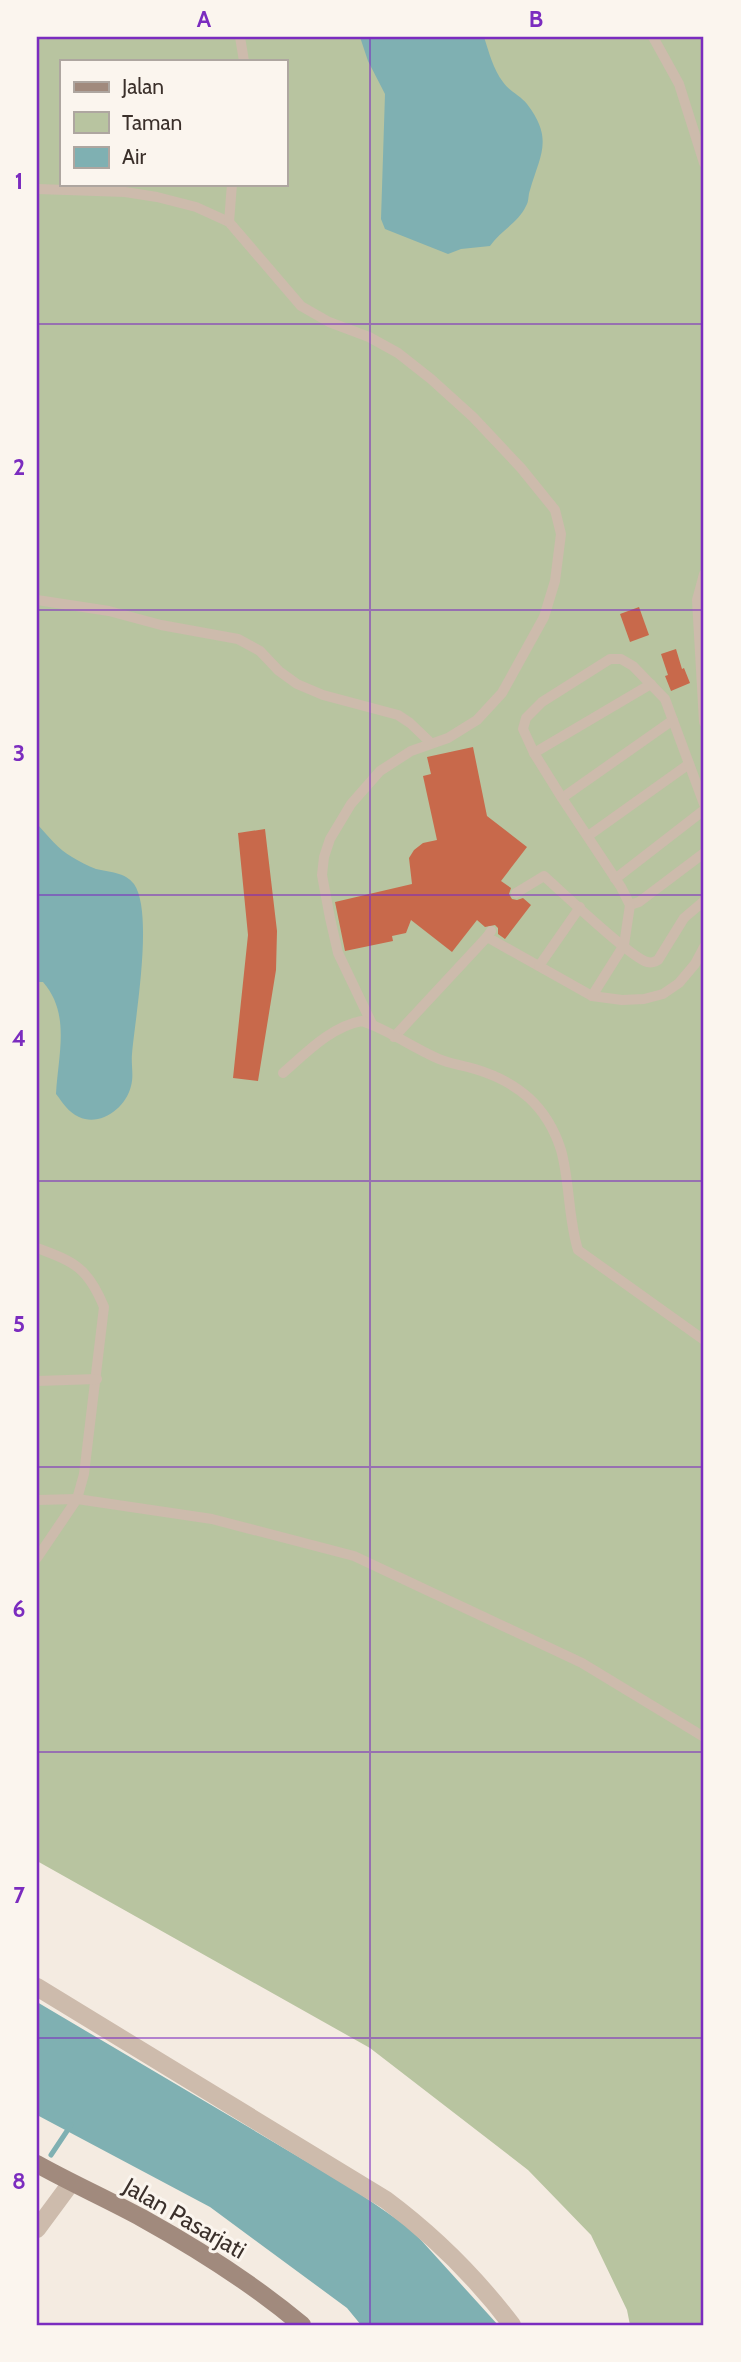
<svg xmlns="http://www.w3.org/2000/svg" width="741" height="2362" font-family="Cabin,sans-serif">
  <rect width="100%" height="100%" fill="#f4ebe1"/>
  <path fill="#b8c4a0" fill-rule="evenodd" d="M37,37H704V2325H630L627,2310L591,2235L528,2170L370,2048L37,1861ZM61,61H285V184H61Z"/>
  <g fill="#7fb0b2">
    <path d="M360,37H484C489,52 493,69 503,82C509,91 520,95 527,104C554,139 540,155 530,190C528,195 529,202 526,206C518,223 500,231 490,246L461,249L448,254L385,229L381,219L385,94L368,61Z"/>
    <path d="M37,824C48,836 58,849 72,857C79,861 88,866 96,869C109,872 125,872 134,884C154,913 135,1018 132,1054C131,1064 134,1076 131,1086C126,1108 100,1127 79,1117C68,1112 63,1103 56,1094C58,1055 71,1014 43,982H37Z"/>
    <polygon points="37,2002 353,2189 411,2229 498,2325 361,2325 347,2308 210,2207 37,2115"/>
  </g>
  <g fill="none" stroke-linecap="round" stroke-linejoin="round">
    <polyline stroke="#7fb0b2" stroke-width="5" points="51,2155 71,2125"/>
  </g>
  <g fill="#c8694b">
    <polygon points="639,607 649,635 630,642 620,614"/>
    <polygon points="676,649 682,669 684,668 690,683 671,691 665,676 668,675 661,654"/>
    <polygon points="473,747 487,816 527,847 501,881 511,888 509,894 512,899 517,900 523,898 531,905 505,939 498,934 498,928 495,925 485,927 477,920 452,952 411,920 406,933 392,936 393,941 345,951 335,902 412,884 409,858 414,850 423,843 437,840 423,776 431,774 427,757"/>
    <polygon points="265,829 277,931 276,970 258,1081 233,1078 248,935 238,833"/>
  </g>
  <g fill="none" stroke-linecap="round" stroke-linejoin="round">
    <g stroke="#cdbbac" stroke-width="10">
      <polyline points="240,37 244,61"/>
      <polyline points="653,37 679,84 704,163"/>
      <polyline points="37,189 125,192 157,197 196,207 229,222 301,306 329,322 369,337 398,353 431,379 473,417 521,468 555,510 561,534 555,581 544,617 502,693 477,720 448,738 411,751 380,771 351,804 330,839 324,857 322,875 330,918 338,953 372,1024"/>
      <polyline points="229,222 232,184"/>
      <polyline points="704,574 697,600 704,722"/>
      <polyline points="37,600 109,611 161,625 238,639 260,651 279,671 297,684 323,695 398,715 410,723 431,743"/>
      <polyline points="534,753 651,684"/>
      <polyline points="562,798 673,720"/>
      <polyline points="588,836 689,764"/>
      <polyline points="615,879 704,810"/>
      <path d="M516,893L544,876C562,892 630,957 647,962C652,963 654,962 658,960L684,918L704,901"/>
      <polyline points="630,905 639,902 704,853"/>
      <polyline points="487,937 592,996 622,1000 644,999 663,994 679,983 695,964 704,947"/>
      <polyline points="539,966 580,907"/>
      <polyline points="592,996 624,945 630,905 621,887 562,798 534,753 523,729 526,718 542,702 610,659 621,659 633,666 665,699 704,804"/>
      <polyline points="394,1037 487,937 491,931"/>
      <path d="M283,1073C306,1053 332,1026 362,1021C389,1030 413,1048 439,1059C450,1064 463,1065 475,1069C518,1082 547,1106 561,1150C570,1182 568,1218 578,1250L704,1340"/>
      <path d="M37,1248C75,1262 88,1268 104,1307L84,1474L77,1499L37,1558"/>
      <polyline points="37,1381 97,1379"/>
      <polyline points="37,1500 77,1499 212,1519 354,1556 582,1663 704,1737"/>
    </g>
    <g stroke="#cdbbac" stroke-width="18">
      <path d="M37,1987L386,2200C433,2235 477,2279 512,2325"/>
      <polyline points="37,2229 71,2183"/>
    </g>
    <path stroke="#a18a7d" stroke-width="18" d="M37,2164C71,2183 107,2199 142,2218C198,2249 253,2284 302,2325"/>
  </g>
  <path fill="none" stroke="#7b2cbf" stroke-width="2" stroke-opacity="0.55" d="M370,37V2325M37,324H704M37,610H704M37,895H704M37,1181H704M37,1467H704M37,1752H704M37,2038H704"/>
  <g text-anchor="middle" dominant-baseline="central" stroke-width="6" stroke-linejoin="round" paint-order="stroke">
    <g font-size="24" fill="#3b302b" stroke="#fbf5ee">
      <text transform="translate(185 2218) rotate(30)">Jalan Pasarjati</text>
    </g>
  </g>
  <rect width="741" height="2362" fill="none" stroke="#fbf5ee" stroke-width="77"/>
  <rect x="60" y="60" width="228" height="126" fill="#fbf5ee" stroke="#aea6a0" stroke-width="2"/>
  <rect x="74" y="82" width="35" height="10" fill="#a18a7d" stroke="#aea6a0" stroke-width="2"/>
  <text x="122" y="94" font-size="21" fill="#3b302b">Jalan</text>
  <rect x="74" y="112" width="35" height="21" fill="#b8c4a0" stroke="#aea6a0" stroke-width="2"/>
  <text x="122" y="130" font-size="21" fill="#3b302b">Taman</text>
  <rect x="74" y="147" width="35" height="21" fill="#7fb0b2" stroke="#aea6a0" stroke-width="2"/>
  <text x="122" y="164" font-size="21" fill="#3b302b">Air</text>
  <rect x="38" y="38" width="664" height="2286" fill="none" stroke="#7b2cbf" stroke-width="2.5"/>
  <g font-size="23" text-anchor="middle" font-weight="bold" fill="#7b2cbf">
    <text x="204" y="27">A</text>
    <text x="536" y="27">B</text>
    <text x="19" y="189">1</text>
    <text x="19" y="475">2</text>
    <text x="19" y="761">3</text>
    <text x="19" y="1046">4</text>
    <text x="19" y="1332">5</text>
    <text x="19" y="1617">6</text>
    <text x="19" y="1903">7</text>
    <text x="19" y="2189">8</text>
  </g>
</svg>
